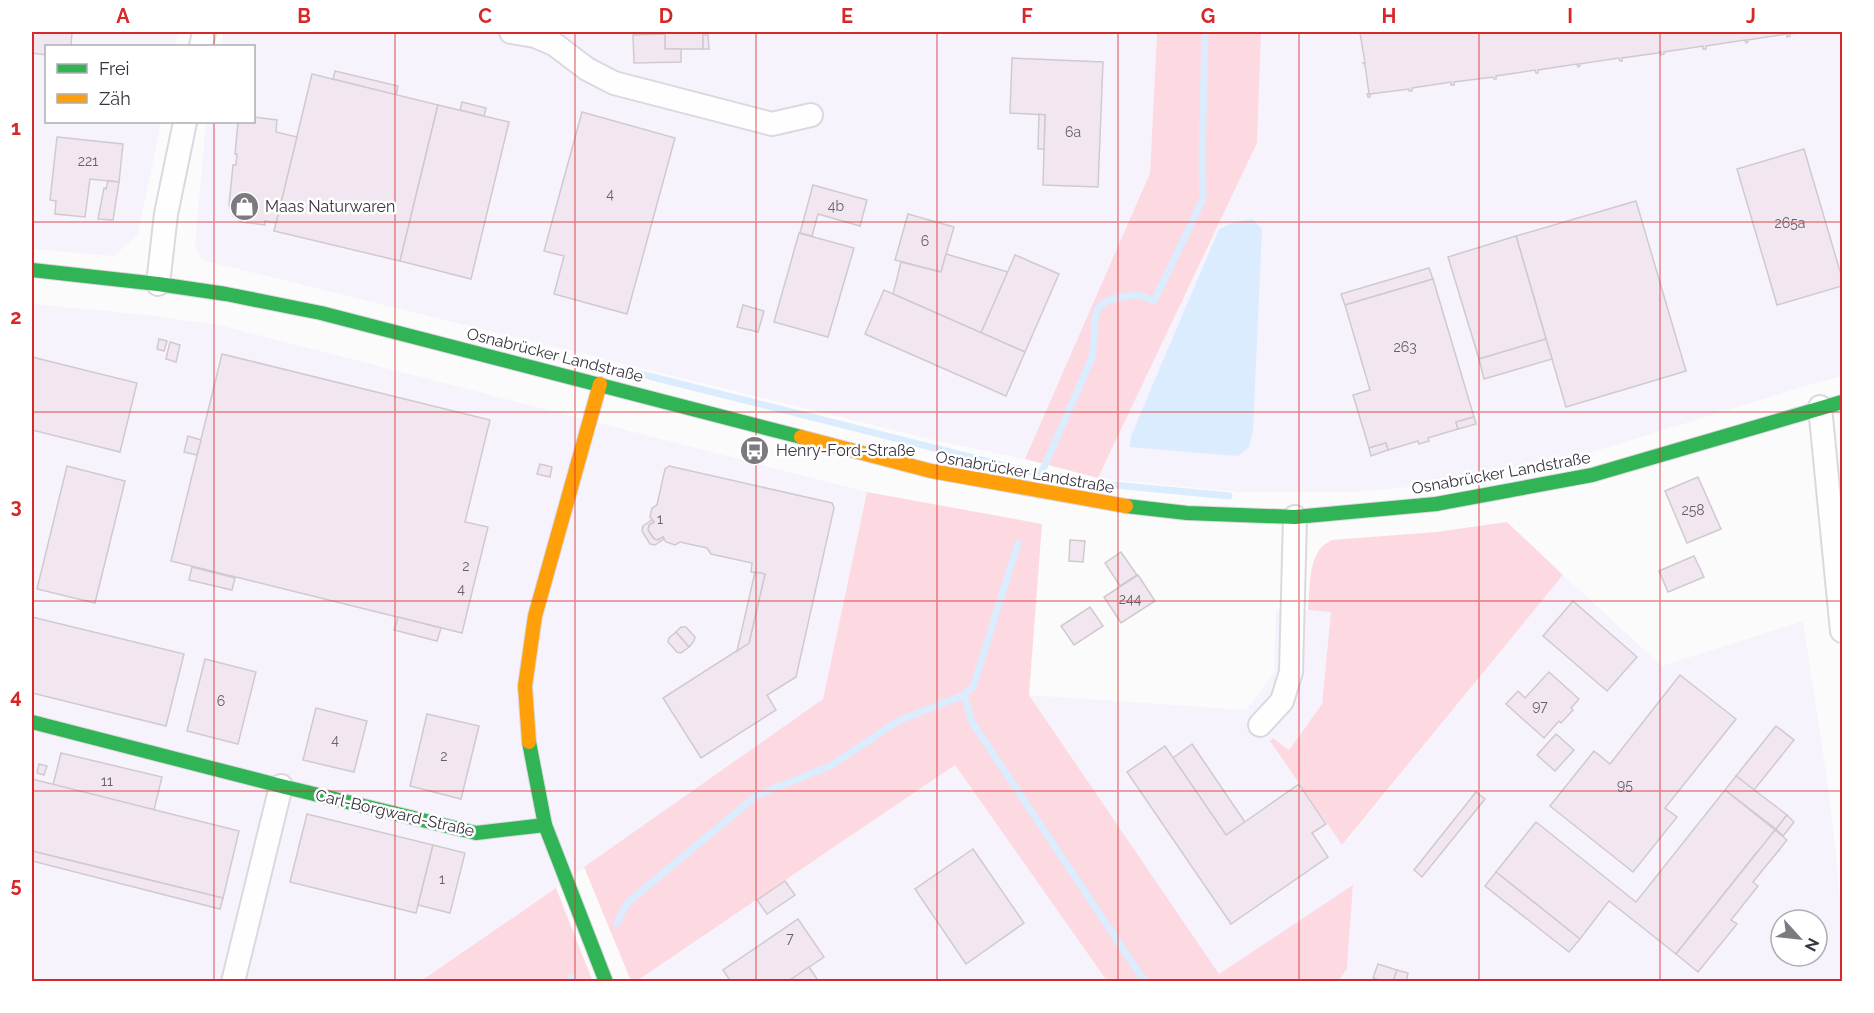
<svg xmlns="http://www.w3.org/2000/svg" width="1874" height="1013" font-family="Raleway,sans-serif">
  <rect width="100%" height="100%" fill="#fbfbfb"/>
  <g fill="#f7f3fd" fill-rule="evenodd">
    <polygon points="32,32 178,32 175,46 46,46 46,122 161,122 138,234 114,256 32,249"/>
    <polygon points="224,32 1157,32 1150,172 1025,459 938,441 201,260 195,244 206,122 254,122 254,46 220,46"/>
    <polygon points="1261,32 1842,32 1842,376 1809,385 1583,455 1434,485 1352,492 1238,492 1098,478 1257,143"/>
    <polygon points="32,304 148,315 219,325 867,492 823,699 556,888 419,981 32,981"/>
    <path d="M1563,575L1662,666L1803,621L1827,779L1836,853L1842,927L1841,981H1338L1347,969L1353,886L1219,974L1029,695L1246,710L1274,672L1276,609L1331,611L1322,704L1289,750L1273,738L1343,845ZM1781,920H1817V956H1781Z"/>
    <polygon points="955,765 1107,981 637,982"/>
  </g>
  <g fill="#fddae2">
    <polygon points="1157,32 1261,32 1257,143 1098,478 1025,459 1150,173"/>
    <polygon points="867,492 1042,524 1029,695 1219,974 1353,885 1347,969 1338,981 1107,981 955,765 637,981 631,981 584,867 823,699"/>
    <path d="M1507,522L1563,575L1342,845L1270,741L1273,738L1289,750L1322,704L1331,612L1308,610C1310,591 1308,565 1320,549C1323,545 1328,542 1332,540L1436,532Z"/>
    <polygon points="556,888 593,982 419,982"/>
  </g>
  <polygon fill="#daecfd" points="1252,219 1262,229 1253,430 1249,447 1238,456 1130,447 1131,436 1219,229 1232,223"/>
  <g fill="none" stroke-linecap="round" stroke-linejoin="round">
    <g stroke="#daecfd" stroke-width="7">
      <polyline points="625,370 1018,469 1094,483 1229,496"/>
      <path d="M1040,476L1091,360C1092,354 1094,347 1094,341C1095,319 1090,303 1118,298C1135,294 1138,293 1154,301L1203,199L1202,160L1205,32"/>
      <polyline points="964,695 972,722 1145,982"/>
      <polyline points="617,923 627,903 756,796 832,765 898,721 964,695 973,687 1018,543"/>
      <polyline points="569,982 572,977"/>
    </g>
  </g>
  <g fill="#f2e7f0" stroke="#d0cace" stroke-width="1.5">
    <polygon points="32,32 72,32 71,46 46,46 46,55 32,53"/>
    <rect x="665" y="32" width="38" height="17"/>
    <polygon points="1358,32 1806,32 1789,34 1790,36 1787,37 1787,34 1747,40 1748,42 1746,43 1745,40 1706,46 1706,49 1703,49 1703,46 1664,52 1664,54 1661,55 1661,52 1658,53 1622,58 1622,61 1620,61 1619,58 1579,64 1580,66 1578,67 1577,64 1538,70 1538,73 1536,73 1535,70 1496,76 1496,79 1494,79 1493,77 1454,82 1454,85 1451,85 1451,82 1412,88 1412,91 1409,91 1409,89 1370,94 1370,97 1368,97 1367,94 1369,94 1365,65 1363,63 1365,63 1360,33"/>
    <polygon points="665,34 665,49 681,49 681,62 634,63 633,35"/>
    <polygon points="703,35 708,35 709,49 703,49"/>
    <polygon points="1012,58 1103,62 1098,187 1043,185 1045,115 1010,113"/>
    <polygon points="335,71 398,86 396,95 333,79"/>
    <polygon points="312,74 438,105 400,261 274,231"/>
    <polygon points="462,102 486,108 484,116 460,110"/>
    <polygon points="438,105 509,122 471,279 400,261"/>
    <polygon points="582,112 675,138 627,314 554,294 564,256 544,251"/>
    <polygon points="1039,114 1045,115 1044,149 1038,149"/>
    <polygon points="254,117 277,120 276,132 297,137 276,223 265,221 265,225 242,222 233,216 229,205 233,165 236,165 237,154 235,154 238,122 254,122"/>
    <polygon points="57,137 123,144 119,182 90,179 85,217 55,214 56,201 50,200"/>
    <polygon points="1804,149 1842,278 1842,286 1777,305 1737,169"/>
    <polygon points="108,181 119,182 113,220 98,219 104,188 106,189"/>
    <polygon points="813,185 867,200 860,226 818,214 812,236 800,233"/>
    <polygon points="1636,201 1686,371 1566,407 1516,236"/>
    <polygon points="908,214 954,227 941,272 895,260"/>
    <polygon points="799,233 854,248 828,337 774,322"/>
    <polygon points="1516,236 1546,339 1479,359 1448,257"/>
    <polygon points="946,254 1008,272 981,333 893,294 901,262 941,272"/>
    <polygon points="1015,255 1059,274 1025,352 981,333"/>
    <polygon points="1429,268 1433,279 1345,305 1341,294"/>
    <polygon points="1433,279 1474,417 1456,422 1458,429 1428,438 1429,441 1419,444 1418,441 1388,450 1386,443 1369,448 1353,395 1370,390 1345,305"/>
    <polygon points="884,290 1025,352 1006,396 865,334"/>
    <polygon points="743,305 764,311 758,332 737,327"/>
    <polygon points="159,339 167,341 164,351 157,349"/>
    <polygon points="1546,339 1552,359 1484,379 1479,359"/>
    <polygon points="170,342 180,345 176,362 166,359"/>
    <polygon points="222,354 490,420 465,522 488,527 462,633 171,561"/>
    <polygon points="32,357 137,383 120,452 32,430"/>
    <polygon points="1474,417 1476,424 1458,429 1456,422"/>
    <polygon points="188,436 201,440 197,455 184,452"/>
    <polygon points="1386,443 1388,450 1371,456 1369,448"/>
    <polygon points="540,464 552,467 550,477 537,474"/>
    <polygon points="67,466 125,481 95,603 37,589"/>
    <polygon points="669,466 832,503 834,508 796,677 767,695 776,710 701,758 663,698 749,643 765,574 751,572 752,563 711,554 707,548 680,542 675,545 666,542 663,537 658,540 654,539 648,530 649,525 654,522 650,517 652,508 657,505 665,469"/>
    <polygon points="1698,477 1721,529 1687,543 1665,491"/>
    <polygon points="652,520 654,522 649,525 648,530 654,539 658,540 663,537 664,539 655,545 650,544 642,531 643,526"/>
    <polygon points="1070,540 1085,541 1083,562 1069,561"/>
    <polygon points="1121,552 1137,575 1120,586 1105,563"/>
    <polygon points="1694,556 1704,577 1668,592 1659,571"/>
    <polygon points="192,567 235,578 232,590 189,580"/>
    <polygon points="755,572 765,574 749,643 737,651"/>
    <polygon points="1138,575 1155,601 1121,623 1104,597"/>
    <polygon points="1573,601 1637,657 1607,691 1543,636"/>
    <polygon points="1090,607 1103,626 1074,645 1061,626"/>
    <polygon points="32,617 184,654 166,726 32,693"/>
    <polygon points="398,617 441,628 437,641 394,630"/>
    <polygon points="681,627 686,627 695,637 694,641 689,647 676,632"/>
    <polygon points="676,632 689,647 681,653 677,652 668,642 669,638"/>
    <polygon points="205,659 256,672 238,744 187,731"/>
    <polygon points="1549,672 1579,699 1571,708 1573,710 1561,723 1559,721 1544,738 1506,704 1518,691 1525,698"/>
    <polygon points="1680,675 1736,719 1665,808 1677,817 1633,872 1550,806 1594,751 1610,764"/>
    <polygon points="316,708 367,721 354,772 303,760"/>
    <polygon points="427,714 479,726 461,799 410,786"/>
    <polygon points="1776,726 1794,740 1754,790 1736,776"/>
    <polygon points="1556,734 1574,750 1555,771 1537,755"/>
    <polygon points="1192,744 1245,822 1226,835 1173,758"/>
    <polygon points="1165,746 1226,835 1299,784 1326,824 1312,833 1328,857 1231,924 1127,772"/>
    <polygon points="61,753 162,777 154,810 53,785"/>
    <polygon points="39,764 47,766 44,775 37,773"/>
    <polygon points="1736,776 1787,815 1776,829 1725,790"/>
    <polygon points="32,779 239,831 223,898 32,851"/>
    <polygon points="1725,790 1775,830 1768,839 1780,849 1769,862 1757,852 1676,954 1609,901 1580,939 1496,872 1536,822 1636,902"/>
    <polygon points="1476,792 1485,799 1422,877 1414,870"/>
    <polygon points="307,814 433,845 416,913 290,882"/>
    <polygon points="1787,815 1794,822 1783,836 1776,829"/>
    <polygon points="1775,830 1787,840 1753,882 1758,886 1731,920 1737,924 1698,972 1676,954"/>
    <polygon points="433,845 465,853 450,913 418,905"/>
    <polygon points="973,849 1024,923 966,964 915,889"/>
    <polygon points="32,851 223,898 220,909 32,861"/>
    <polygon points="1496,872 1580,939 1569,952 1485,886"/>
    <polygon points="785,881 795,895 767,914 757,900"/>
    <polygon points="798,919 824,957 787,982 731,982 723,970"/>
    <polygon points="1378,964 1397,970 1393,982 1386,982 1373,978"/>
    <polygon points="809,967 819,982 787,982"/>
    <polygon points="1397,970 1408,973 1406,982 1393,982"/>
  </g>
  <g fill="none" stroke-linecap="round" stroke-linejoin="round">
    <defs>
      <g id="street">
        <polyline points="511,32 535,36 554,44 587,69 614,83 772,124 811,115"/>
        <polyline points="201,46 204,32"/>
        <polyline points="158,284 166,214 185,122"/>
        <polyline points="1820,407 1842,631"/>
        <polyline points="1260,725 1282,701 1291,672 1295,517"/>
        <polyline points="233,982 281,786"/>
      </g>
      <g id="fast">
        <polyline points="32,270 158,284 226,294 321,313 801,437"/>
        <polyline points="1126,506 1187,513 1295,517 1436,504 1592,475 1842,402"/>
        <polyline points="32,722 281,786 476,833 545,825"/>
        <polyline points="529,742 545,825 606,982"/>
      </g>
      <g id="slow">
        <polyline points="801,437 931,471 1126,506"/>
        <polyline points="529,742 525,686 535,616 600,384"/>
      </g>
    </defs>
    <use href="#street" stroke="#dcd8df" stroke-width="26"/>
    <use href="#fast" stroke="#dcd8df" stroke-width="16"/>
    <use href="#slow" stroke="#dcd8df" stroke-width="16"/>
    <use href="#street" stroke="#fefefe" stroke-width="22"/>
    <use href="#fast" stroke="#30b455" stroke-width="14"/>
    <use href="#slow" stroke="#ff9f0a" stroke-width="14"/>
  </g>
  <path fill="none" stroke="#d62828" stroke-width="1.5" stroke-opacity="0.55" d="M214,32V46M395,32V982M575,32V982M756,32V982M937,32V982M1118,32V982M1299,32V982M1479,32V982M1660,32V982M214,122V982M32,222H1842M32,412H1842M32,601H1842M32,791H1842"/>
  <defs>
    <symbol id="shop-disc" viewBox="-11 -11 22 22"><circle r="9.5" fill="#7c7981" stroke="#fff"/><path d="M-5-2.5h2.3a2.7 3.5 0 0 1 5.4 0H5L5.5 6h-11ZM-1.5-2.5h3a1.5 2.3 0 0 0-3 0Z" fill="#fff"/></symbol>
    <symbol id="bus-disc" viewBox="-11 -11 22 22"><circle r="9.5" fill="#7c7981" stroke="#fff"/><path d="M-5-6H5V4H4V6H2V4H-2V6H-4V4H-5ZM-3.5-4V0h7V-4ZM-3.5 1.2v1.5H-2V1.2ZM2 1.2v1.5H3.5V1.2Z" fill="#fff"/></symbol>
  </defs>
  <g fill-rule="evenodd">
    <use href="#shop-disc" x="228" y="190" width="33" height="33"/>
    <use href="#bus-disc" x="738" y="434" width="33" height="33"/>
  </g>
  <g text-anchor="middle" dominant-baseline="central" stroke-width="5" stroke-linejoin="round" paint-order="stroke">
    <g font-size="14" fill="#66606c">
      <text x="1073" y="132">6a</text>
      <text x="88" y="161">221</text>
      <text x="610" y="194">4</text>
      <text x="836" y="206">4b</text>
      <text x="1790" y="223">265a</text>
      <text x="925" y="241">6</text>
      <text x="1405" y="347">263</text>
      <text x="1693" y="510">258</text>
      <text x="660" y="519">1</text>
      <text x="466" y="566">2</text>
      <text x="461" y="589">4</text>
      <text x="1130" y="599">244</text>
      <text x="221" y="701">6</text>
      <text x="1540" y="706">97</text>
      <text x="335" y="740">4</text>
      <text x="444" y="756">2</text>
      <text x="107" y="781">11</text>
      <text x="1625" y="785">95</text>
      <text x="442" y="879">1</text>
      <text x="790" y="938">7</text>
    </g>
    <g font-size="16" fill="#383340" stroke="#fff" text-anchor="start">
      <text x="265" y="206">Maas Naturwaren</text>
      <text x="776" y="450">Henry-Ford-Straße</text>
    </g>
    <g font-size="16" fill="#383340" stroke="#fff">
      <text transform="translate(555 355) rotate(14)">Osnabrücker Landstraße</text>
      <text transform="translate(1025 472) rotate(10)">Osnabrücker Landstraße</text>
      <text transform="translate(1501 473) rotate(-10)">Osnabrücker Landstraße</text>
      <text transform="translate(395 813) rotate(13)">Carl-Borgward-Straße</text>
    </g>
  </g>
  <rect width="1874" height="1013" fill="none" stroke="#ffffff" stroke-width="66"/>
  <rect x="45" y="45" width="210" height="78" fill="#ffffff" stroke="#afadb3" stroke-width="1.5"/>
  <rect x="57" y="64" width="30" height="9" fill="#30b455" stroke="#afadb3" stroke-width="1.5"/>
  <text x="99" y="75" font-size="18" fill="#383340">Frei</text>
  <rect x="57" y="94" width="30" height="9" fill="#ff9f0a" stroke="#afadb3" stroke-width="1.5"/>
  <text x="99" y="105" font-size="18" fill="#383340">Zäh</text>
  <g transform="translate(1799 938) rotate(117)"><circle r="28" fill="#ffffff" stroke="#afadb3" stroke-width="1.5"/>
  <path d="M0-4.5L10 22L0 15L-10 22Z" fill="#7c7981"/>
  <text y="-9" font-size="16" font-weight="bold" text-anchor="middle" fill="#383340">N</text>
  </g>
  <rect x="33" y="33" width="1808" height="947" fill="none" stroke="#d62828" stroke-width="2"/>
  <g font-size="20" text-anchor="middle" font-weight="bold" fill="#d62828">
    <text x="123" y="23">A</text>
    <text x="304" y="23">B</text>
    <text x="485" y="23">C</text>
    <text x="666" y="23">D</text>
    <text x="847" y="23">E</text>
    <text x="1027" y="23">F</text>
    <text x="1208" y="23">G</text>
    <text x="1389" y="23">H</text>
    <text x="1570" y="23">I</text>
    <text x="1751" y="23">J</text>
    <text x="16" y="135">1</text>
    <text x="16" y="324">2</text>
    <text x="16" y="513">3</text>
    <text x="16" y="703">4</text>
    <text x="16" y="892">5</text>
  </g>
</svg>
